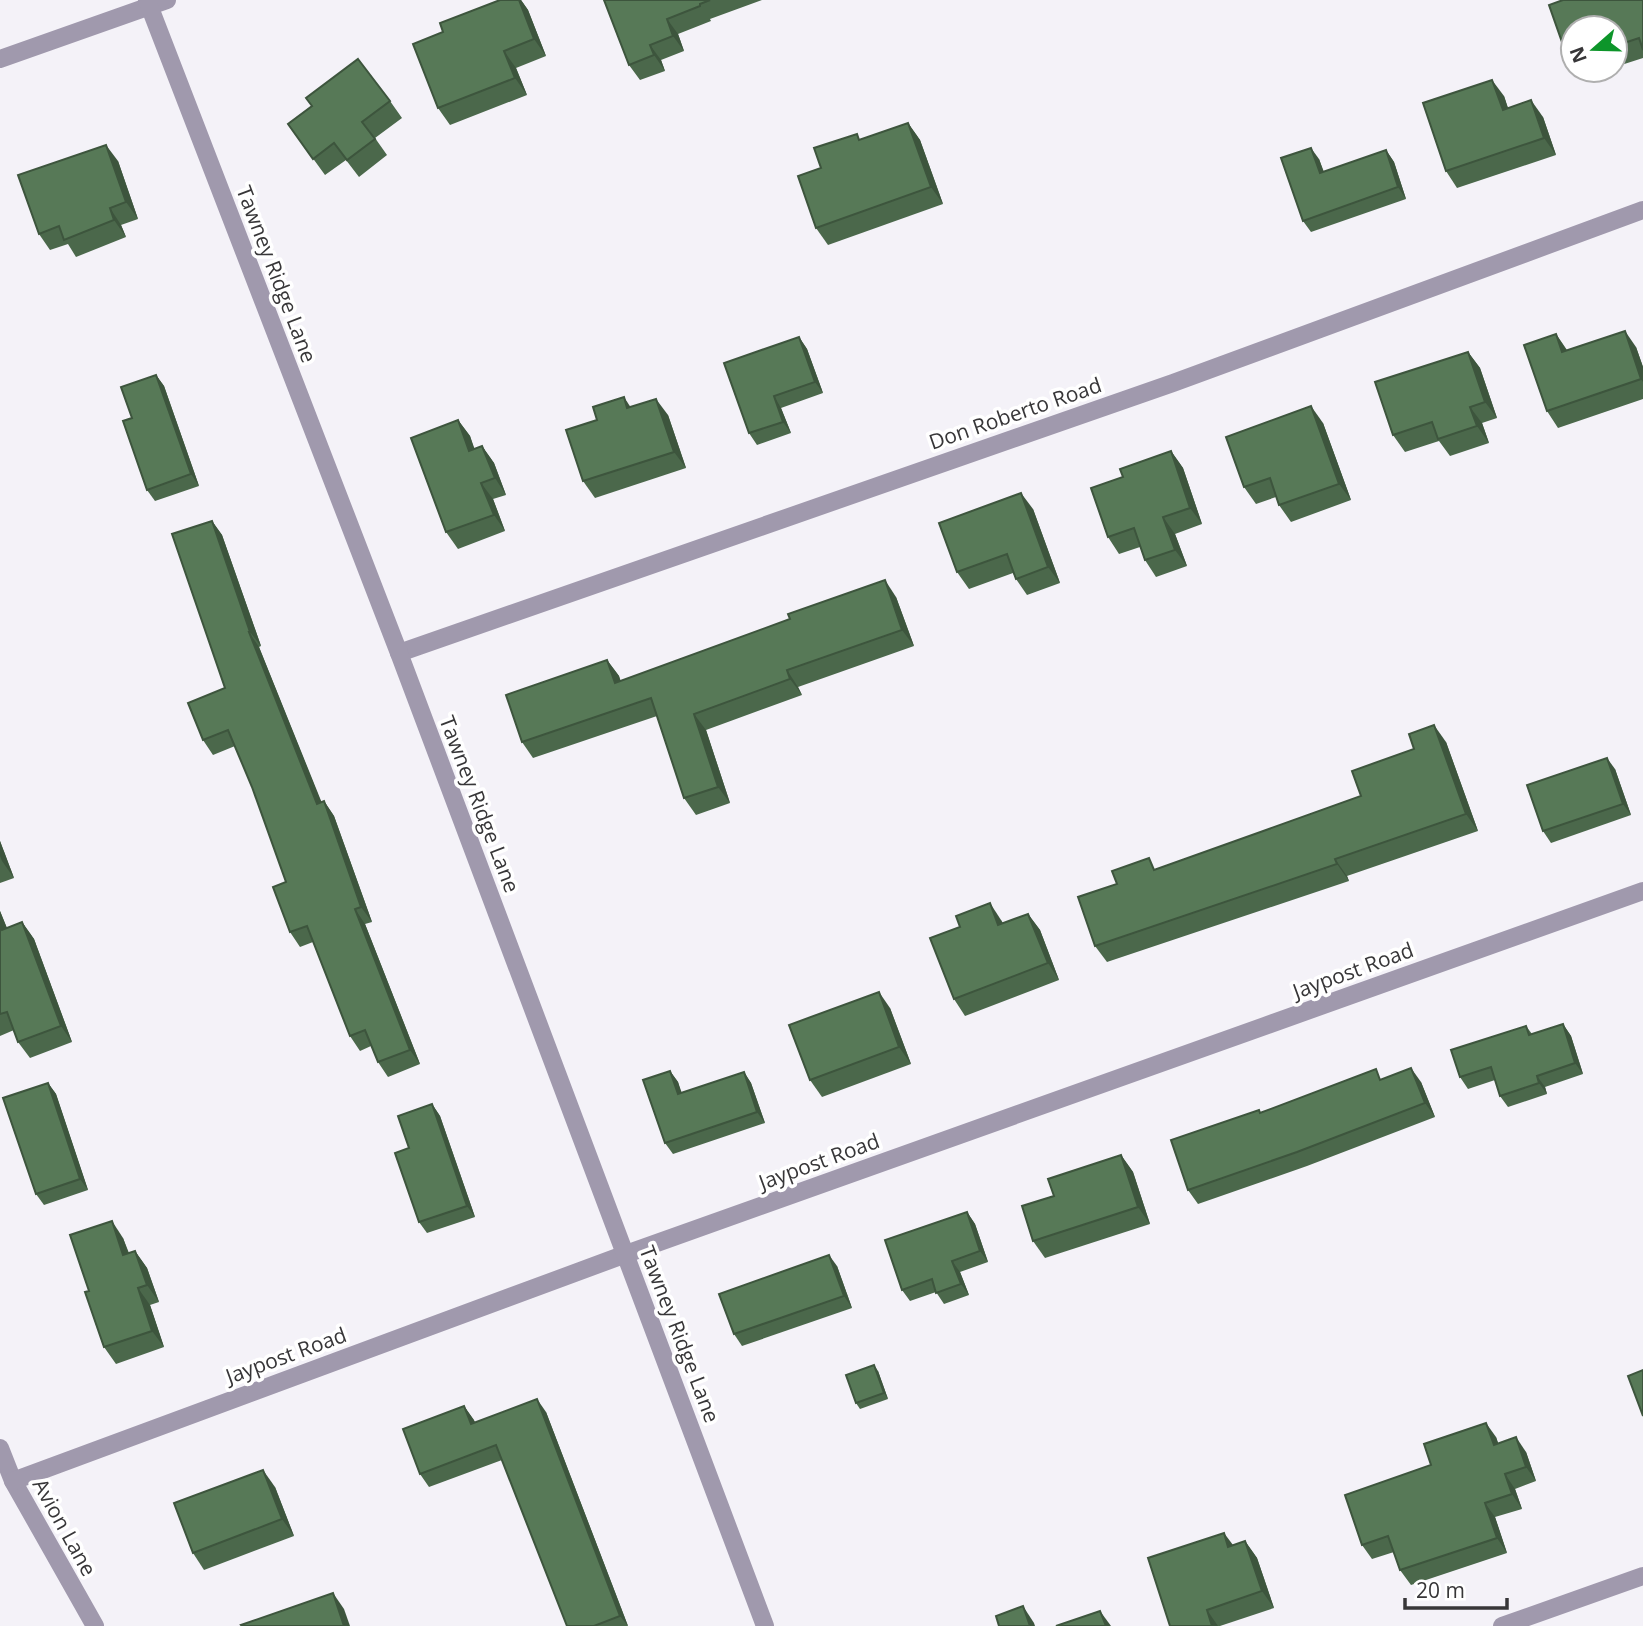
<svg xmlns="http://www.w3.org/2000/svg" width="1643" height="1626" font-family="'Open Sans',sans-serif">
  <rect width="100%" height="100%" fill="#f4f2f8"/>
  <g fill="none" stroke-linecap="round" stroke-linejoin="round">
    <g stroke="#a099ad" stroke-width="18">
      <polyline points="0,59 167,0"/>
      <polyline points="399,653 1173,383 1643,210"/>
      <polyline points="0,1448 13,1481 95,1626"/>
      <polyline points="13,1481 626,1254 1643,891"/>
      <polyline points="1502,1626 1643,1576"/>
    </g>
    <polyline stroke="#a099ad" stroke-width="18" points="147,0 399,653 765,1626"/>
  </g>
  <g fill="#4b684b">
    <polygon points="500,0 521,0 528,10 546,56 516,68 527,95 450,125 438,108"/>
    <polygon points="604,0 762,0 710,19 711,21 678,34 684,51 661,60 665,71 640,80 629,65"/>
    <polygon points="1563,0 1643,0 1643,58 1615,67 1615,28 1573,28 1573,68 1569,62 1549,5"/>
    <polygon points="1575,70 1608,70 1581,79"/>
    <polygon points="1504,96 1508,108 1543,117 1556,155 1457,188 1446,171"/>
    <polygon points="390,101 402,118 375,138 387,155 359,177 346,160 325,175 288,124"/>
    <polygon points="908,123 920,140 943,204 828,245 816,228 861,139"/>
    <polygon points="1386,150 1394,162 1406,199 1311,232 1303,221 1319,159 1324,172"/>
    <polygon points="118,161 138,219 121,225 126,237 76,257 68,244 50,250 39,234"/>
    <polygon points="1556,334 1567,350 1636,347 1643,367 1643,399 1558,428 1547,411"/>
    <polygon points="799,337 807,349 823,393 781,408 791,433 757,445 749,433"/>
    <polygon points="1468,352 1480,368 1497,418 1482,423 1489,443 1450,456 1439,441 1405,452 1393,435"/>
    <polygon points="156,375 164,386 199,486 155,501 147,490 132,418"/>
    <polygon points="631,407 668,415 686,468 595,498 583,481 597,420"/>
    <polygon points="458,420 470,436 474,449 482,446 494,463 506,495 493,499 505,531 458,549 446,532"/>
    <polygon points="1323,423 1351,500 1291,522 1279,505 1276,497 1256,504 1244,487"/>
    <polygon points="1171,451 1183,468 1202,524 1175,534 1187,566 1156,577 1145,560 1140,547 1119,554 1108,537 1123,477"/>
    <polygon points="1033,509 1060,583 1027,595 1016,579 1013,573 969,589 957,572"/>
    <polygon points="212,521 222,535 261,646 259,647 321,802 324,801 334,816 372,922 365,924 420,1064 388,1077 378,1062 371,1046 360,1051 350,1036 313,942 300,947 290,932 286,882 252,787 235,746 213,755 203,740 225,688"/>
    <polygon points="896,597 914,646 798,687 802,695 706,730 730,803 696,815 684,798 657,716 533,758 522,742 607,660 619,676 620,681"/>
    <polygon points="1446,742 1478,831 1347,876 1349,881 1107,962 1095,946 1117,884 1361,796"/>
    <polygon points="1615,769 1631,815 1551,843 1543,831"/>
    <polygon points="0,841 14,878 0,883"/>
    <polygon points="0,911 7,928 22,922 34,939 72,1042 30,1058 18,1042 14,1030 0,1036"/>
    <polygon points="1028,914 1040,930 1059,980 965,1016 954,999 1001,920 1003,923"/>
    <polygon points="890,1008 911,1064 822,1097 810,1080"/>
    <polygon points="1563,1024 1571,1036 1583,1074 1545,1087 1547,1094 1508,1107 1500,1096 1495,1080 1468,1089 1460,1077 1526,1026 1532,1034"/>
    <polygon points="670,1071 678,1082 681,1093 744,1072 751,1083 765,1123 673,1154 665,1143"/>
    <polygon points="1383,1079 1421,1082 1435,1117 1307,1166 1198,1204 1188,1190 1259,1110 1261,1113"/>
    <polygon points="48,1083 56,1094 88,1190 44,1205 36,1194"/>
    <polygon points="432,1104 440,1116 475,1217 427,1233 419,1222 409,1148"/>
    <polygon points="1121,1155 1133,1172 1150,1224 1045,1258 1033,1241 1054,1196"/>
    <polygon points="967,1212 975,1224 988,1262 960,1272 969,1295 944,1304 936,1292 910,1301 902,1290"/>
    <polygon points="123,1238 129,1253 135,1251 147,1268 159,1302 150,1305 164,1347 116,1364 104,1347 89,1291"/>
    <polygon points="837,1266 852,1308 742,1346 734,1334"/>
    <polygon points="878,1371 888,1399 860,1409 856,1403"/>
    <polygon points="464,1406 475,1422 546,1412 628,1626 567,1626 502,1460 429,1487 420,1474"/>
    <polygon points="1496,1437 1498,1443 1526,1452 1536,1481 1515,1489 1522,1509 1495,1517 1507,1553 1411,1585 1400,1570 1394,1552 1372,1559 1362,1545 1431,1465"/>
    <polygon points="275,1487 294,1536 204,1570 193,1553"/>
    <polygon points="1245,1541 1257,1558 1274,1608 1220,1626 1170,1626 1233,1545"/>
  </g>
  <g fill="#3d553d">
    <polygon points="519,0 521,0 528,10 546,56 534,39"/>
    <polygon points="667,19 678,34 684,51 673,36"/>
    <polygon points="650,45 661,60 665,71 654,55"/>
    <polygon points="504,51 516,68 527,95 515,78"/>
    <polygon points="1492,80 1504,96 1514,127 1503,110"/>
    <polygon points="1531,100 1543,117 1556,155 1544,138"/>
    <polygon points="908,123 920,140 943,204 931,187"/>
    <polygon points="106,145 118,161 138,219 126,202"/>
    <polygon points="1311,148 1319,159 1328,185 1320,173"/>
    <polygon points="1386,150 1394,162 1406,199 1398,187"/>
    <polygon points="110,208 121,225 126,237 114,220"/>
    <polygon points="1625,331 1636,347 1643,367 1643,382 1641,379"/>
    <polygon points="1556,334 1567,351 1562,352"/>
    <polygon points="799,337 807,349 823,393 815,382"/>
    <polygon points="1468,352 1480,368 1497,418 1485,402"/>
    <polygon points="156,375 164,386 199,486 191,474"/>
    <polygon points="774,396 781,408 791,433 783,422"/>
    <polygon points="624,397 635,414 627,408"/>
    <polygon points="656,399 668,415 686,468 674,452"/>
    <polygon points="1311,406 1323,423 1351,500 1339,484"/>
    <polygon points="1470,407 1482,423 1489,443 1477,426"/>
    <polygon points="458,420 470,436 481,467 469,451"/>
    <polygon points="482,446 494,463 506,495 495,478"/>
    <polygon points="1171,451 1183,468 1202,524 1190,508"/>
    <polygon points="481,483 493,499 505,531 494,515"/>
    <polygon points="1021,493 1033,509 1060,583 1048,567"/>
    <polygon points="1163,517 1175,534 1187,566 1175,550"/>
    <polygon points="212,521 222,535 261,646 250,632"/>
    <polygon points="885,580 896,597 914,646 902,630"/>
    <polygon points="249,632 259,647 328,818 317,804"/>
    <polygon points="607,660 619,676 627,699 615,683"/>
    <polygon points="787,670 798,687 802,695 790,679"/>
    <polygon points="694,714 706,730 730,803 718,787"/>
    <polygon points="1434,725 1446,742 1478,831 1466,814"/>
    <polygon points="1607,758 1615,769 1631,815 1623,804"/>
    <polygon points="324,801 334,816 372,922 361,907"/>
    <polygon points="0,841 14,878 2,861 0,856"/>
    <polygon points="1335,859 1347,876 1349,881 1337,864"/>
    <polygon points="990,903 1001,920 1010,942 998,925"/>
    <polygon points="355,909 365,924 420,1064 410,1050"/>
    <polygon points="0,911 14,946 2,930 0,924"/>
    <polygon points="1028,914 1040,930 1059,980 1048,963"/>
    <polygon points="22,922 34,939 72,1042 61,1026"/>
    <polygon points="879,992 890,1008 911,1064 899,1047"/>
    <polygon points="1563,1024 1571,1036 1583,1074 1575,1063"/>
    <polygon points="1411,1068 1421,1082 1435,1117 1425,1103"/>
    <polygon points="670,1071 678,1082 686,1105 678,1094"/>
    <polygon points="744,1072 751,1083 765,1123 757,1112"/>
    <polygon points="1537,1076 1545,1087 1547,1094 1539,1083"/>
    <polygon points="48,1083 56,1094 88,1190 80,1179"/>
    <polygon points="432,1104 440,1116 475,1217 467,1206"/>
    <polygon points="1121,1155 1133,1172 1150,1224 1138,1207"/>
    <polygon points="967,1212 975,1224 988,1262 980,1251"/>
    <polygon points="112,1221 123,1238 135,1272 123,1255"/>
    <polygon points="135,1251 147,1268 159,1302 147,1285"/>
    <polygon points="829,1255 837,1266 852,1308 844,1296"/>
    <polygon points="952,1261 960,1272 969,1295 961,1284"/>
    <polygon points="138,1288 150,1305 164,1347 152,1331"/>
    <polygon points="874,1365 878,1371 888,1399 884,1393"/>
    <polygon points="537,1399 546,1412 628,1626 620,1616"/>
    <polygon points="464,1406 474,1420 480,1438 471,1424"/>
    <polygon points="1486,1423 1496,1437 1504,1460 1494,1445"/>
    <polygon points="1516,1437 1526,1452 1536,1481 1526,1467"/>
    <polygon points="263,1470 275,1487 294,1536 282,1519"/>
    <polygon points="1505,1474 1515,1489 1522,1509 1512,1494"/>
    <polygon points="1485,1503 1495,1517 1507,1553 1497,1538"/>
    <polygon points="1224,1533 1236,1549 1228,1547"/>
    <polygon points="1245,1541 1257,1558 1274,1608 1262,1591"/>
    <polygon points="333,1593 344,1609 350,1626 344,1626"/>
    <polygon points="1023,1606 1034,1623 1035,1626 1030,1626"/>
    <polygon points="1207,1610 1218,1626 1212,1626"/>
    <polygon points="1100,1611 1111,1626 1106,1626"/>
  </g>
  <g fill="#577957" stroke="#3d553d" stroke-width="2">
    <polygon points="500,0 519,0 534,39 504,51 515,78 438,108 413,44 443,32 440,23"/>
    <polygon points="604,0 710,0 700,4 700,6 667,19 673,36 650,45 654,55 629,65"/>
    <polygon points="1563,0 1643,0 1643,50 1639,38 1615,46 1615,28 1573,28 1573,61 1569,62 1549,5"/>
    <polygon points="358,59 390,101 362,122 375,139 347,160 334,143 313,159 288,124 312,106 306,98"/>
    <polygon points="1492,80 1503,110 1531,100 1544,138 1446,171 1423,103"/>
    <polygon points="908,123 931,187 816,228 798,176 821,168 814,148 857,134 859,140"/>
    <polygon points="106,145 126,202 110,208 114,220 64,240 59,226 39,234 18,175"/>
    <polygon points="1311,148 1320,173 1386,150 1398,187 1303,221 1281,158"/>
    <polygon points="1625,331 1641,379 1547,411 1524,345 1556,334 1562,352"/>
    <polygon points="799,337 815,382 774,396 783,422 749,433 724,363"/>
    <polygon points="1468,352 1485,402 1470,407 1477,426 1438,439 1432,422 1393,435 1375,382"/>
    <polygon points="156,375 191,474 147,490 123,421 132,418 121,387"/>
    <polygon points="624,397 627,408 656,399 674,452 583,481 566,430 597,420 593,407"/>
    <polygon points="1311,406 1339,484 1279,505 1270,478 1244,487 1226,437"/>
    <polygon points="458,420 469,451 482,446 495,478 481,483 494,515 446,532 411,438"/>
    <polygon points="1171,451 1190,508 1163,517 1175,550 1145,560 1134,528 1108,537 1091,488 1123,477 1120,469"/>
    <polygon points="1021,493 1048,567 1016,579 1007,554 957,572 939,523"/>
    <polygon points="212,521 250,632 249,632 317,804 324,801 361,907 355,909 410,1050 378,1062 365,1030 350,1036 307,926 290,932 273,887 286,882 252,787 228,730 203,740 188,703 225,688 172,534"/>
    <polygon points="885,580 902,630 787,670 790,679 694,714 718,787 684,798 651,698 522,742 506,695 607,660 615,683 790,619 788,614"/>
    <polygon points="1434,725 1466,814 1335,859 1337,864 1095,946 1078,897 1117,884 1112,871 1149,858 1154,870 1361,796 1352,771 1414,749 1409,734"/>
    <polygon points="1607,758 1623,804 1543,831 1527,785"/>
    <polygon points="990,903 998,925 1028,914 1048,963 954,999 930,938 960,927 956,916"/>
    <polygon points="22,922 61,1026 18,1042 7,1012 0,1014 0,924 2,930"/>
    <polygon points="879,992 899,1047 810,1080 789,1025"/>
    <polygon points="1563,1024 1575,1063 1537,1076 1539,1083 1500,1096 1491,1067 1460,1077 1451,1050 1526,1026 1529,1035"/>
    <polygon points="1411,1068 1425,1103 1297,1152 1188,1190 1171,1140 1259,1110 1260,1113 1376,1069 1380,1080"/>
    <polygon points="670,1071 678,1094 744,1072 757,1112 665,1143 643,1080"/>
    <polygon points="48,1083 80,1179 36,1194 3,1098"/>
    <polygon points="432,1104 467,1206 419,1222 395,1153 409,1148 398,1116"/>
    <polygon points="1121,1155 1138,1207 1033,1241 1022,1206 1054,1196 1048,1179"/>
    <polygon points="967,1212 980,1251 952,1261 961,1284 936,1293 932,1279 902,1290 885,1240"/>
    <polygon points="112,1221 123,1255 135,1251 147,1285 138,1288 152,1331 104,1347 85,1292 89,1291 70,1235"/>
    <polygon points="829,1255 844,1296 734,1334 719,1294"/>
    <polygon points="874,1365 884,1393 856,1403 846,1375"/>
    <polygon points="1643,1370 1643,1416 1628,1376"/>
    <polygon points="537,1399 620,1616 594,1626 567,1626 496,1445 420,1474 403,1429 464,1406 471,1424"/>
    <polygon points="1486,1423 1494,1445 1516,1437 1526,1467 1505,1474 1512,1494 1485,1503 1497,1538 1400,1570 1388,1536 1362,1545 1345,1495 1431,1465 1424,1444"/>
    <polygon points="263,1470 282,1519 193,1553 174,1503"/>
    <polygon points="1224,1533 1228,1547 1245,1541 1262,1591 1207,1610 1212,1626 1170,1626 1148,1558"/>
    <polygon points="333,1593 344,1626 242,1626 241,1625"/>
    <polygon points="1023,1606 1030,1626 999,1626 996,1616"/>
    <polygon points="1100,1611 1106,1626 1056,1626"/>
  </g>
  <g text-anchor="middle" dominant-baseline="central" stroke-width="7" stroke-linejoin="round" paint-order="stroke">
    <g font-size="21" fill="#373638" stroke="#fff">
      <text transform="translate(277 274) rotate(69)">Tawney Ridge Lane</text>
      <text transform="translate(1015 413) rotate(-19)">Don Roberto Road</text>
      <text transform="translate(480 804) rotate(69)">Tawney Ridge Lane</text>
      <text transform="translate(1353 970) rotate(-20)">Jaypost Road</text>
      <text transform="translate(819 1161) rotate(-20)">Jaypost Road</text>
      <text transform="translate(680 1334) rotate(69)">Tawney Ridge Lane</text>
      <text transform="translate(286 1355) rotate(-20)">Jaypost Road</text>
      <text transform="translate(65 1527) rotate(61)">Avion Lane</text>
    </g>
  </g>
  <g transform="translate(1594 49) rotate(250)"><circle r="33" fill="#ffffff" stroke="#afafaf" stroke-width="2"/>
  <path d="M0-5L12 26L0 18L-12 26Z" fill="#0d952a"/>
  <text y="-10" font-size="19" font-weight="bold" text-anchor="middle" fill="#373638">N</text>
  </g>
  <path d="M1405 1598v10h102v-10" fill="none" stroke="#373638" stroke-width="3.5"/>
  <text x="1416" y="1598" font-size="21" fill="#373638" stroke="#ffffff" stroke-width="5" paint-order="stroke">20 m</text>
</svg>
